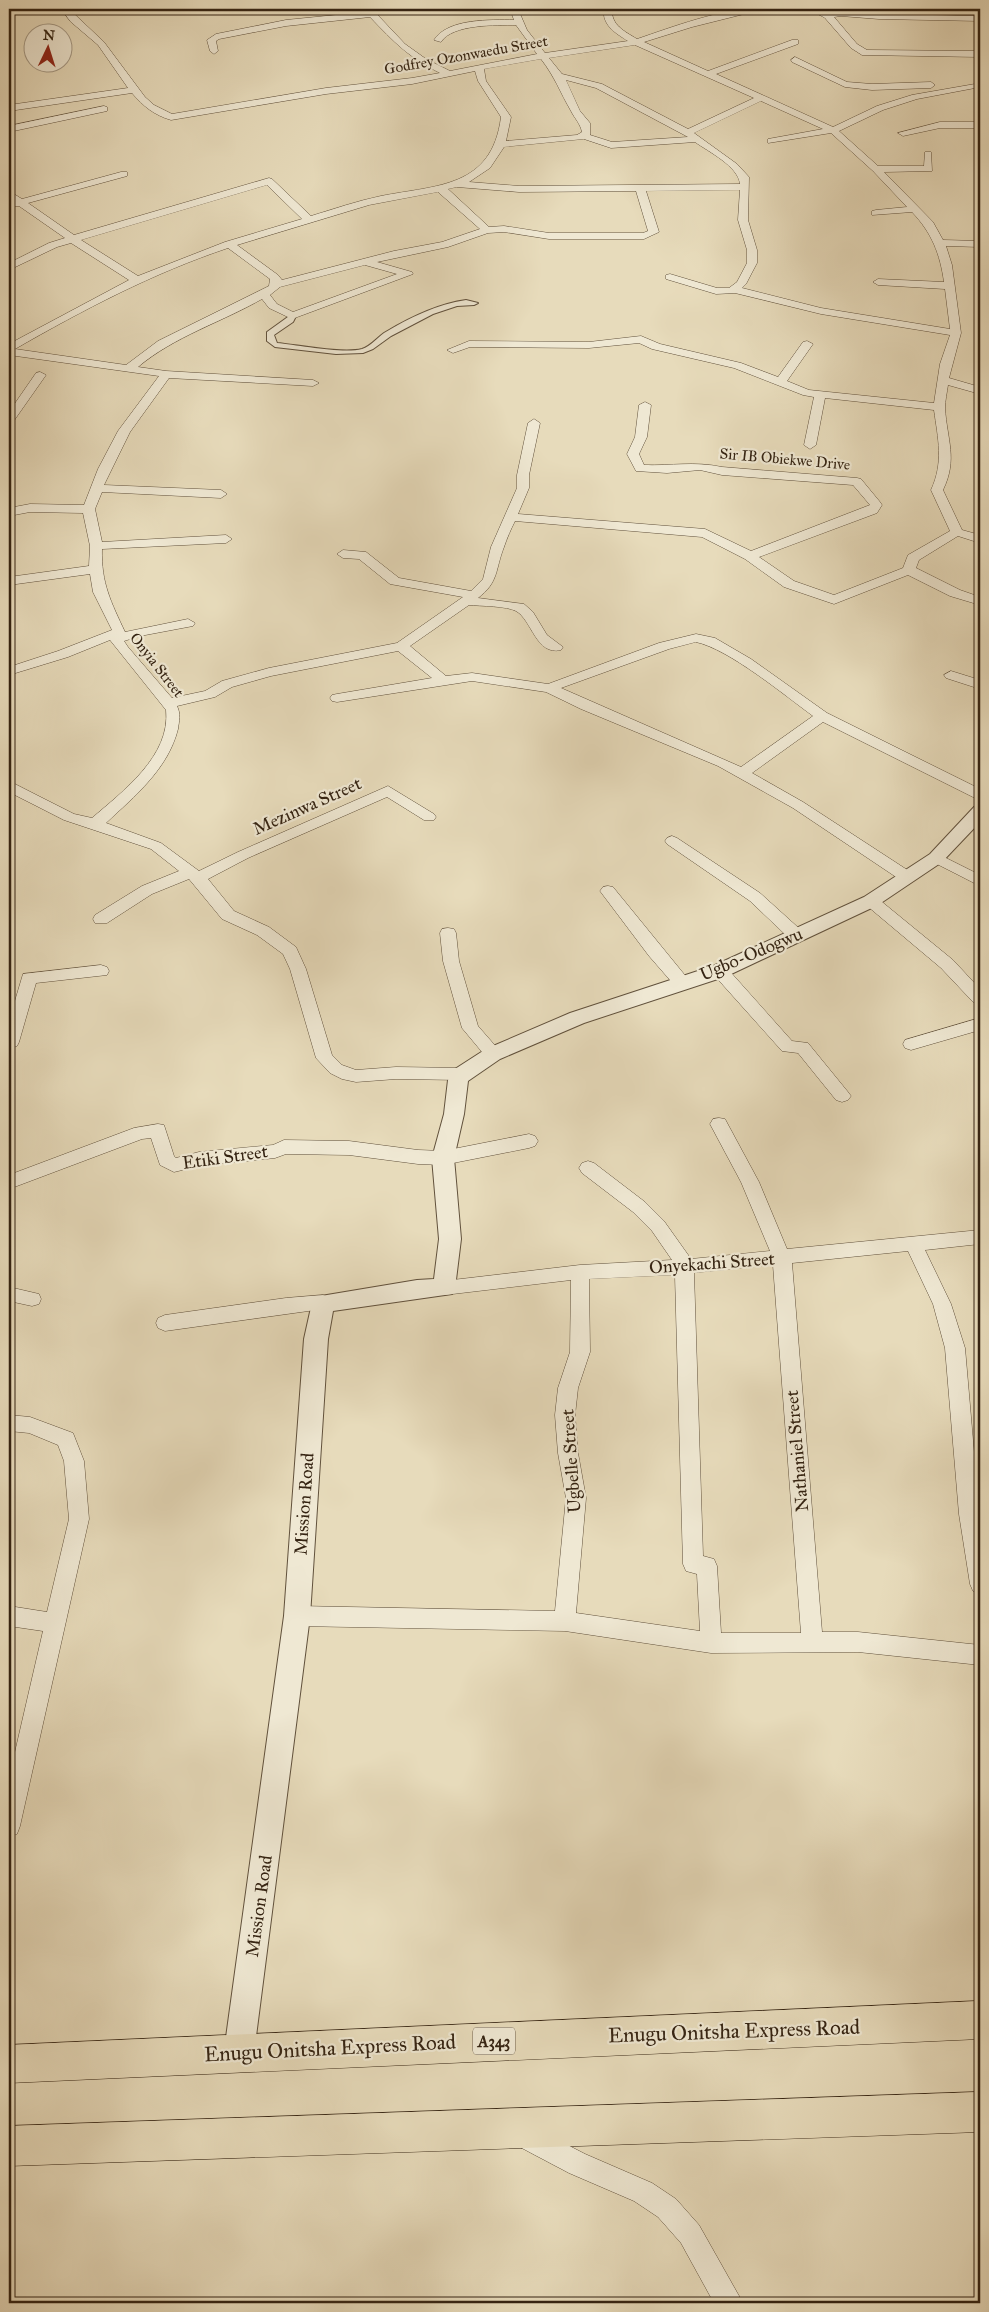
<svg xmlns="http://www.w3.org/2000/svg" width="989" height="2312" font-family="'IM FELL Great Primer',serif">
  <rect width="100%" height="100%" fill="#e7dbbb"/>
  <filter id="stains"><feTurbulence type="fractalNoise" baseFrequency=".004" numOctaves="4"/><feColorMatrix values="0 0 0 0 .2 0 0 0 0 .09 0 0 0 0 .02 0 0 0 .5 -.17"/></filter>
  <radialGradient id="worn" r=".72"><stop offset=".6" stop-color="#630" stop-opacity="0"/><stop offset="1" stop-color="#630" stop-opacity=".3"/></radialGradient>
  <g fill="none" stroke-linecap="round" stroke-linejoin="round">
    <defs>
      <path id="pedestrian" d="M466,300L478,303L474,305L457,306L433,314L391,336L373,349L363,353L336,354L275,347L267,341V332L292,314L296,316L293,322L274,335L277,343C298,345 343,354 362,349C371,346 377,338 384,333C409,318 437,304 466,300Z"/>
      <g id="minor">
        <path d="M61,9H69L104,42L145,97L154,105L172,114L326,88L412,78L440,73C408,57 394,42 370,17L286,26L219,39L216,41L218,51L214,54L210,51L207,40L216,34L286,20L366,12L364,9H372L405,44L426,59L450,71L537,54L516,25C497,25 452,24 441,42L434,40C448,18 491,20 514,20L510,9H518L527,30L545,53L628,41C615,33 602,25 604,9H612C611,25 624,31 637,39C673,27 719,9 757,9L756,11L692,27L644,42L708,71L792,40H798V44L716,74L833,127L877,106L912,95L975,84V88L917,99L883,110L839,131L878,166H924L925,152H931L932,171L884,172L933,222L943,240L980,241V247L946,246L952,265L961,333L949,378L980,387V394L948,385C947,392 945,401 945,408C947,440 958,459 943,490L962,530L980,535V543L958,536L919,560L916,568L960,590L980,597V605L950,596L908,575L834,604L784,587L745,559L702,537L515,521C511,529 507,538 504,547C495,570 499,582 478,598L524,604L533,612L547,635L563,647L561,650C536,656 532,620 516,611C507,606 480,606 469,605L410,646L446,676L472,673L548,684L659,643L696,634L715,638L751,659L827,713L980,789V800L975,798L823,722L752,773L803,802L912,873L915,877L912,881H902L793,808L718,766L581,709L546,692L472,681L337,702L332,701L330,698L332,695L337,694L432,678L398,651L271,676L232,687L215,697L177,706C181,714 179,721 178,729C168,769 135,796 106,823L161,843L199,871L238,852L388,786L434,814L436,817L434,820H424L387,797L248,858L208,879L234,911L269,927L296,947L306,969L332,1055L342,1065L356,1070L396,1067L462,1068L468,1070L470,1074L468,1078L462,1080L396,1079L356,1082L342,1079L330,1073L316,1058L290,969L283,954L257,935L222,919L189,879L152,894L107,923H95L93,919L95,915L142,886L179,871L151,849L64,820L9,792V781L74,814L92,818C122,792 171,756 166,710L110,640L68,657L9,675V667L58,651L112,630L93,592L90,574L9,585V577L89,566L90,546L83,513L30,512L9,516V508L30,504L84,505L98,469L118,431L159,376L9,355V344L129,280L71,243L57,247L9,270V263L49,243L65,238L19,206H10L9,204L13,201L9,198V191L22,199L121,172H127V176L28,203L74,235L269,178L272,179L311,216C334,209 357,201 381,196C437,185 492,188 501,117L478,81L475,71L412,84L326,94L171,120C154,115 143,106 132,93L9,111V105L128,88L98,45L71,22ZM635,45L754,98L688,129L602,84L562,74L549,58ZM541,59C555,77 560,92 571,111C575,119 580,123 582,132L577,135L506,141L511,117L486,81L484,69ZM566,80L596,88L688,137L612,142L590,135V123L580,111ZM761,101L823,129L768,139V143L831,133L873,171L907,207L876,210L872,211V215L912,212C932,233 940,254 944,282L878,279L873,282L878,285L945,289L950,329L821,308L742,288L746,284L757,263V250L748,220L749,177L737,164L694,133ZM584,139L611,148L695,142C709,152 738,166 740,184L519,186L469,182L490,168L504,147ZM267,185L302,219L225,242L138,276L81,240ZM457,187L519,192L636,191L648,231L643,233H549L504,226L489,227L448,189ZM740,190L738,220L747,250V263L737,282L729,288H717L670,274L666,275V279L716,294L735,293L821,314L950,335L940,364L934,403L809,390L787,381L813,344L807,341L803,342L778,377L741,363L660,344L641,336L589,342L469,341L447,350L453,353L470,347L589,348L639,343L652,349L734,368L803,395L814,397L804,445L810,449L816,445L825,398L934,410C938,439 944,462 931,490L950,531L908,555L903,568L834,595L794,581L759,557L877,513L882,505L880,502L861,479L857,478L722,467C694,461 672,466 644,465L639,454L647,437L651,405L645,402L639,405L635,437L627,454L636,471L667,473L700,470L722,475L853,485L870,505L751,551L705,529L518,514L529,488V475L540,423L534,419L528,423L517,475V488L491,547L483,579L471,591L399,578L366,552L343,550L337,554L343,558L359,559L390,584L463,597L397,643L269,668L222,681L205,691L172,698L128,647L124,641L140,636L193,626L195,623L188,619L125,632C111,602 101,583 102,549L226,543L232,539L226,535L102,542L95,509L102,492L221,498L227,494L221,490L104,485L130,432L169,378L313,386L319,383L313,380L166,371L138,367C175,336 220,323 262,299L269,308L292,319L413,274L412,272L377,262L448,247L488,233L504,232L549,239H644L659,232L646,191ZM438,192L480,229L442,242L394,251L282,280L278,275L237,245L369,205ZM228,248L270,279L269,286L158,341L126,365L15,349C83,310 153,273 228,248ZM365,265L397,274L293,312L277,304L270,295L280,287ZM696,642C729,649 784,695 813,716L741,767L561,688L669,649Z"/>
        <polygon points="809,9 819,9 829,13 841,10 875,13 875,9 883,9 883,14 980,16 980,21 879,19 841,16 834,17 857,44 867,50 980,51 980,57 862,55 851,48 825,18"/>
        <polygon points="795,57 847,82 872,84 931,82 935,85 931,88 872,90 845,87 792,62 791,60"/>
        <polygon points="104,106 107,107 107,111 9,132 9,126"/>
        <polygon points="940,122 980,122 980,128 940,128 903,136 898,133"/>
        <polygon points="40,372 46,375 13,422 9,423 9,412 36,373"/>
        <polygon points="951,671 980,680 980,689 946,678 944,675"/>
        <polygon points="672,836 677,838 760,893 802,931 804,935 802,939 790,939 750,901 667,844 665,841 667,838"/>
        <polygon points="936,853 980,875 980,886 931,861 928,858 931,855"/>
        <polygon points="608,886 613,887 688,979 690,983 688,987 682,989 676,987 649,956 600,891 603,887"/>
        <polygon points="871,896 876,897 953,960 980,989 980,1005 974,1003 941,968 866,905 863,901 866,897"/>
        <polygon points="448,928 454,929 456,933 459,961 478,1026 499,1050 501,1054 499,1058 493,1060 487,1058 462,1028 443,961 440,933 442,929"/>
        <polygon points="101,965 107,967 109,971 107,975 36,983 19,1042 17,1046 9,1049 9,1021 23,974"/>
        <polygon points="720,965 726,967 792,1041 808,1043 848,1092 851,1096 848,1100 842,1102 836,1100 798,1053 782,1051 714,975 712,971 714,967"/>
        <polygon points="980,1018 980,1030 911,1050 905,1048 903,1044 905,1040"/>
        <path d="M719,1118L725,1119L759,1182L787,1249L980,1230V1244L925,1250L951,1304L965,1348L980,1521V1593L973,1591L970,1584L959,1514L945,1348L933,1304L908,1251L792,1263L822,1632H858L980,1645V1665L858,1652L711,1653L565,1631L297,1626L290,1623L286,1616L290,1609L297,1606L555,1611L566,1498L558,1453L555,1415L558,1388L570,1352L571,1280L444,1295L437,1293L435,1288L437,1283L444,1281L580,1265L672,1260L652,1231L633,1212L582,1173L579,1168L582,1163L588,1161L594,1163L645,1202L664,1221L691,1259L770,1251L741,1182L710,1124L713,1119ZM773,1265L801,1633H721L717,1566L714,1559L703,1556L694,1273ZM675,1275L683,1564L686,1571L697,1574L700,1631L576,1613L586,1498L578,1453L575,1415L578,1388L590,1352L589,1279Z"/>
        <polygon points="158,1124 164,1125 174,1156 176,1158 199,1152 273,1145 284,1140 349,1141 418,1150 443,1151 529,1134 535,1136 538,1141 535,1146 529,1148 443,1165 418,1164 349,1155 286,1154 275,1158 199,1166 174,1172 160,1165 151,1138 142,1139 9,1189 9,1175 134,1128"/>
        <polygon points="9,1287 39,1294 41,1299 39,1304 32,1306 9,1301"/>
        <polygon points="323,1295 330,1298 332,1303 330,1308 165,1331 158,1328 156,1323 158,1318 165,1315 286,1298"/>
        <polygon points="9,1415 30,1417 73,1433 84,1461 89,1519 20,1826 17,1834 9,1837 9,1778 43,1631 9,1626 9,1606 47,1612 69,1519 64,1461 58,1445 29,1433 9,1431"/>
        <polygon points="525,2123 585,2154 652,2183 676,2199 699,2225 743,2303 714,2303 681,2243 658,2217 634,2201 569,2173 516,2145 512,2136 516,2127"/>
      </g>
      <polygon id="tertiary" points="980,805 980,822 942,862 878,905 727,976 584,1023 500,1059 468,1081 464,1114 454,1158 461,1239 455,1288 452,1294 333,1311 328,1339 310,1616 254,2052 250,2063 239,2067 228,2063 224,2052 284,1616 304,1339 312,1303 315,1297 417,1280 434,1279 439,1239 432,1158 444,1114 448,1080 455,1069 486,1049 570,1013 713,966 864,897 930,854 974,807"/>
      <g id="trunk">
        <polygon points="980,2001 980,2039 9,2083 9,2045"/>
        <polygon points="980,2092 980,2132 9,2166 9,2126"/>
      </g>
    </defs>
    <use href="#pedestrian" stroke="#61513c" stroke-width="2"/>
    <use href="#minor" stroke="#61513c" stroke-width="1"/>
    <use href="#tertiary" stroke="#61513c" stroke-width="2"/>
    <use href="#trunk" stroke="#342312" stroke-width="1"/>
    <use href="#pedestrian" fill="#efe8d3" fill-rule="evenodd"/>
    <use href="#minor" fill="#efe8d3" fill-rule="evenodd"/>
    <use href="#tertiary" fill="#efe8d3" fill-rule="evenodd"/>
    <use href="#trunk" fill="#e7dbbb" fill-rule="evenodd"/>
  </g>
  <g text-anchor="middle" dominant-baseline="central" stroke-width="4.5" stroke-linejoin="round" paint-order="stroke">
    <g font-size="15" fill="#342312" stroke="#efe8d3">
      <text transform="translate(466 55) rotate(-10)">Godfrey Ozonwaedu Street</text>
      <text transform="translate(785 459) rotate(5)">Sir IB Obiekwe Drive</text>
      <text transform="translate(157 665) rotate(52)">Onyia Street</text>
    </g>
    <rect fill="#efe8d3" stroke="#6c5e4c" stroke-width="1" x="473" y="2027.5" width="42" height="27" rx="4"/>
    <g font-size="16" font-weight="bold" fill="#342312">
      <text x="494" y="2041">A343</text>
    </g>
    <g font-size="18" fill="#342312" stroke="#efe8d3">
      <text transform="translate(307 806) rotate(-24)">Mezinwa Street</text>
      <text transform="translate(751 954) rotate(-23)">Ugbo-Odogwu</text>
      <text transform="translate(225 1157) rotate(-8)">Etiki Street</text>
      <text transform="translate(712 1263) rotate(-4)">Onyekachi Street</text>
      <text transform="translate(797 1451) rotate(-95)">Nathaniel Street</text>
      <text transform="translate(571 1461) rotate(-94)">Ugbelle Street</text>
      <text transform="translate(304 1504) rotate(-86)">Mission Road</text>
      <text transform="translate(259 1906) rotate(-82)">Mission Road</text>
    </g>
    <g font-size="21" fill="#342312" stroke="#efe8d3">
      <text transform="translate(734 2031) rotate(-2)">Enugu Onitsha Express Road</text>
      <text transform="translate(330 2048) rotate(-3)">Enugu Onitsha Express Road</text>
    </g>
  </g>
  <rect width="989" height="2312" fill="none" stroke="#e7dbbb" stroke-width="30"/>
  <rect x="10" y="10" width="969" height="2292" fill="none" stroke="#342312" stroke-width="2.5"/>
  <rect x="15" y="15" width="959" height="2282" fill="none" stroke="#342312"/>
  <g transform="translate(48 48) rotate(4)"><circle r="24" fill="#efe8d3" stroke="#a49986"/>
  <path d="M0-4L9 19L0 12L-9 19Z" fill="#8f2418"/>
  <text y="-8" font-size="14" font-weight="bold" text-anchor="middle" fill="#342312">N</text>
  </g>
  <rect width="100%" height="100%" filter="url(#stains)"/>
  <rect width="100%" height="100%" fill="url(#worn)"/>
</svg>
